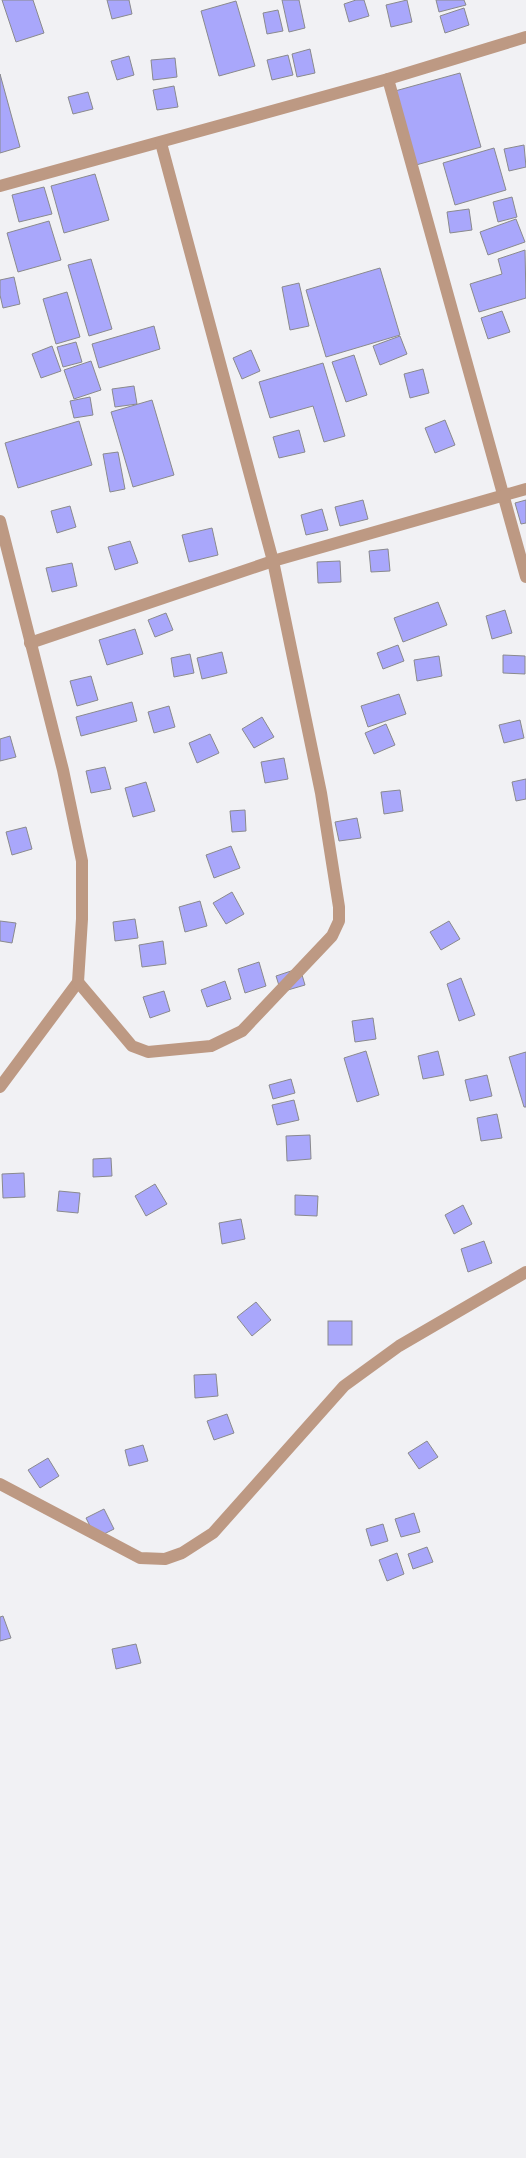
<svg xmlns="http://www.w3.org/2000/svg" width="526" height="2158" font-family="'DM Sans',sans-serif">
  <rect width="100%" height="100%" fill="#f1f1f4"/>
  <g fill="#a9a7fb" stroke="#8a8a8d">
    <polygon points="2,0 33,0 44,33 16,42"/>
    <polygon points="107,0 129,0 132,14 112,19"/>
    <polygon points="282,0 299,0 305,28 289,32"/>
    <polygon points="356,0 364,0 369,16 349,22 344,4"/>
    <polygon points="407,0 412,22 391,27 386,5"/>
    <polygon points="436,0 464,0 466,5 439,12"/>
    <polygon points="236,1 255,66 219,76 201,11"/>
    <polygon points="464,8 469,25 445,33 440,16"/>
    <polygon points="278,10 283,31 267,34 263,13"/>
    <polygon points="310,49 315,73 297,77 292,54"/>
    <polygon points="288,55 293,75 272,80 267,60"/>
    <polygon points="129,56 134,75 117,80 111,61"/>
    <polygon points="175,58 177,77 153,80 151,60"/>
    <polygon points="460,73 481,147 416,165 395,91"/>
    <polygon points="0,74 20,147 0,153"/>
    <polygon points="174,86 178,107 157,110 153,90"/>
    <polygon points="88,92 93,109 73,114 68,97"/>
    <polygon points="524,145 526,167 509,171 504,149"/>
    <polygon points="494,148 506,190 455,205 443,163"/>
    <polygon points="95,174 109,220 64,233 51,186"/>
    <polygon points="44,187 52,214 19,222 12,195"/>
    <polygon points="512,197 517,217 498,222 493,202"/>
    <polygon points="469,209 472,230 450,233 447,212"/>
    <polygon points="516,219 525,242 488,255 480,232"/>
    <polygon points="49,221 61,260 18,272 7,233"/>
    <polygon points="525,250 526,298 479,312 470,284 502,274 498,259"/>
    <polygon points="91,259 112,329 89,336 68,265"/>
    <polygon points="380,268 400,335 326,357 306,290"/>
    <polygon points="14,277 20,304 3,308 0,295 0,280"/>
    <polygon points="299,283 309,326 290,330 282,287"/>
    <polygon points="67,292 80,337 56,344 43,299"/>
    <polygon points="502,311 510,332 488,339 481,318"/>
    <polygon points="154,326 160,349 99,368 92,344"/>
    <polygon points="400,336 407,354 380,365 373,346"/>
    <polygon points="76,342 82,362 63,367 57,347"/>
    <polygon points="52,346 61,371 41,378 32,354"/>
    <polygon points="251,350 260,371 242,379 233,358"/>
    <polygon points="354,355 367,395 346,402 332,362"/>
    <polygon points="91,361 101,390 74,399 64,370"/>
    <polygon points="323,363 345,436 324,442 313,406 270,418 259,382"/>
    <polygon points="423,369 429,393 410,398 404,374"/>
    <polygon points="134,386 137,404 115,407 112,389"/>
    <polygon points="90,397 93,415 74,418 70,401"/>
    <polygon points="152,400 174,475 133,487 111,412"/>
    <polygon points="445,420 455,445 435,453 425,428"/>
    <polygon points="79,421 92,465 18,488 5,443"/>
    <polygon points="299,430 305,452 279,458 273,437"/>
    <polygon points="118,452 125,489 110,492 103,454"/>
    <polygon points="363,500 368,519 340,526 335,507"/>
    <polygon points="526,500 526,523 521,524 515,503"/>
    <polygon points="70,506 76,527 57,533 51,511"/>
    <polygon points="322,509 328,530 306,535 301,515"/>
    <polygon points="212,528 218,555 189,562 182,535"/>
    <polygon points="130,541 138,563 115,570 108,547"/>
    <polygon points="388,549 390,571 371,572 369,551"/>
    <polygon points="340,561 341,582 318,583 317,562"/>
    <polygon points="72,563 77,586 52,592 46,568"/>
    <polygon points="438,602 447,625 403,642 394,618"/>
    <polygon points="505,610 512,633 492,639 486,616"/>
    <polygon points="166,613 173,630 155,637 148,620"/>
    <polygon points="135,629 143,654 107,665 99,640"/>
    <polygon points="398,645 404,661 383,669 377,653"/>
    <polygon points="222,652 227,673 202,679 197,658"/>
    <polygon points="190,654 194,673 174,677 171,658"/>
    <polygon points="503,655 525,656 525,674 503,673"/>
    <polygon points="439,656 442,676 417,681 414,660"/>
    <polygon points="91,676 98,700 77,706 70,681"/>
    <polygon points="399,694 406,714 368,727 361,706"/>
    <polygon points="132,702 137,721 81,736 76,717"/>
    <polygon points="169,706 175,727 154,733 148,712"/>
    <polygon points="262,717 274,737 254,748 242,729"/>
    <polygon points="520,720 524,738 504,743 499,725"/>
    <polygon points="386,724 395,745 374,754 365,733"/>
    <polygon points="210,734 219,753 197,763 189,743"/>
    <polygon points="10,736 16,757 0,761 0,739"/>
    <polygon points="284,758 288,779 265,783 261,762"/>
    <polygon points="105,767 111,789 91,793 86,771"/>
    <polygon points="526,779 526,799 516,801 512,782"/>
    <polygon points="146,782 155,811 133,817 125,788"/>
    <polygon points="400,790 403,811 384,814 381,792"/>
    <polygon points="245,810 246,831 232,832 230,811"/>
    <polygon points="357,818 361,838 339,841 335,822"/>
    <polygon points="26,827 32,849 12,855 6,832"/>
    <polygon points="231,846 240,868 214,878 206,855"/>
    <polygon points="232,892 244,914 226,924 213,903"/>
    <polygon points="200,901 207,926 185,932 179,907"/>
    <polygon points="135,919 138,938 115,941 113,922"/>
    <polygon points="0,921 16,923 12,943 0,941"/>
    <polygon points="449,921 460,939 441,950 430,932"/>
    <polygon points="163,941 166,964 142,967 139,945"/>
    <polygon points="259,962 266,986 245,993 238,969"/>
    <polygon points="300,968 305,985 281,992 276,976"/>
    <polygon points="461,978 475,1015 459,1021 447,984"/>
    <polygon points="225,981 231,999 207,1007 201,990"/>
    <polygon points="164,991 170,1011 150,1018 143,997"/>
    <polygon points="373,1018 376,1039 355,1042 352,1021"/>
    <polygon points="366,1051 379,1095 357,1102 344,1058"/>
    <polygon points="438,1051 444,1075 423,1079 418,1056"/>
    <polygon points="526,1052 526,1107 524,1107 509,1057"/>
    <polygon points="487,1075 492,1096 470,1101 465,1080"/>
    <polygon points="291,1079 295,1093 273,1099 269,1085"/>
    <polygon points="294,1100 299,1120 277,1125 272,1105"/>
    <polygon points="497,1114 502,1138 481,1141 477,1118"/>
    <polygon points="310,1135 311,1159 287,1161 286,1136"/>
    <polygon points="111,1158 112,1176 93,1177 93,1159"/>
    <polygon points="24,1173 25,1197 3,1198 2,1174"/>
    <polygon points="155,1184 167,1204 146,1216 135,1196"/>
    <polygon points="59,1191 80,1193 78,1213 57,1211"/>
    <polygon points="295,1195 318,1196 317,1216 295,1215"/>
    <polygon points="463,1205 472,1224 454,1234 445,1215"/>
    <polygon points="241,1219 245,1239 222,1244 219,1223"/>
    <polygon points="484,1241 492,1263 468,1272 461,1249"/>
    <polygon points="256,1302 271,1320 252,1336 237,1317"/>
    <rect x="328" y="1321" width="24" height="24"/>
    <polygon points="216,1374 218,1396 195,1398 194,1375"/>
    <polygon points="227,1414 234,1433 214,1440 207,1421"/>
    <polygon points="427,1441 438,1457 419,1469 408,1453"/>
    <polygon points="143,1445 148,1461 129,1466 125,1450"/>
    <polygon points="48,1458 59,1476 40,1488 28,1470"/>
    <polygon points="104,1509 114,1529 96,1538 86,1518"/>
    <polygon points="414,1513 420,1532 401,1537 395,1519"/>
    <polygon points="383,1524 388,1541 371,1546 366,1529"/>
    <polygon points="427,1547 433,1562 413,1569 408,1554"/>
    <polygon points="397,1553 404,1574 387,1581 379,1560"/>
    <polygon points="3,1616 11,1638 0,1641 0,1617"/>
    <polygon points="136,1644 141,1663 116,1669 112,1649"/>
  </g>
  <g fill="none" stroke-linecap="round" stroke-linejoin="round">
    <g stroke="#bd9983" stroke-width="12">
      <polyline points="388,79 526,577"/>
      <polyline points="0,186 388,79 526,37"/>
      <polyline points="0,521 63,770 82,861 82,919 78,982 0,1087"/>
      <polyline points="30,643 273,561 526,489"/>
      <polyline points="78,982 132,1046 148,1052 211,1046 242,1031 332,936 339,921 339,907 321,793 273,561 161,143"/>
      <polyline points="0,1484 140,1558 165,1559 182,1553 213,1533 344,1386 399,1346 526,1272"/>
    </g>
  </g>
</svg>
